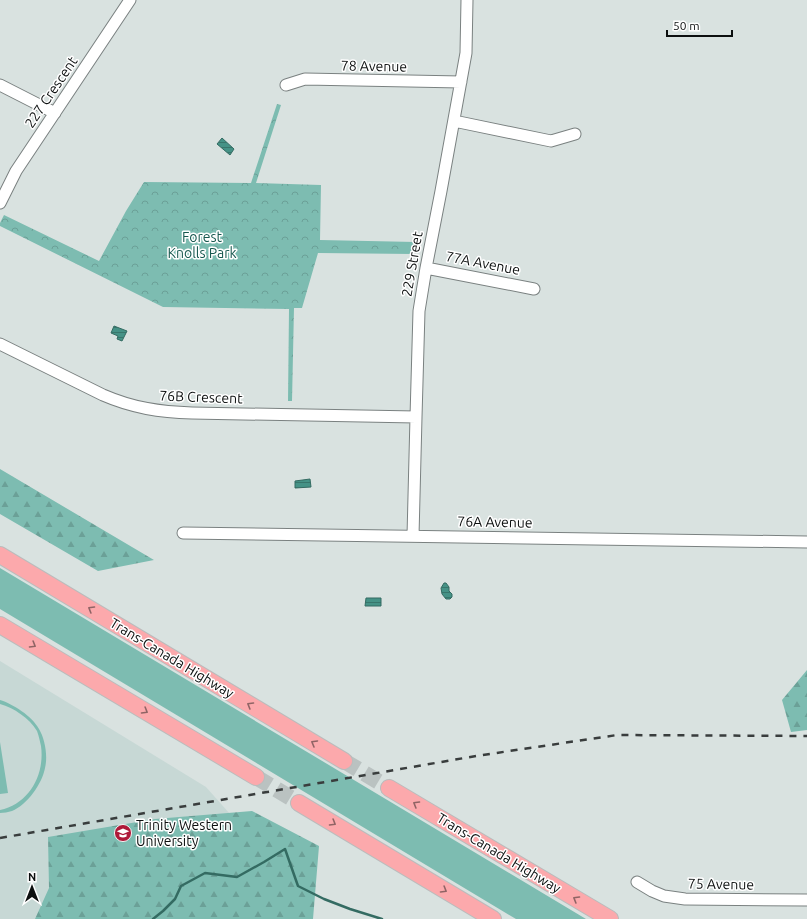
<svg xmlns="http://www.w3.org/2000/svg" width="807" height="919" font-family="Ubuntu,sans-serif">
  <defs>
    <pattern id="forest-firs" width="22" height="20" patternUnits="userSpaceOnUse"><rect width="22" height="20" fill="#7dbcb1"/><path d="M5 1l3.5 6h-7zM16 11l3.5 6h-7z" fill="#6ba097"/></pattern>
    <pattern id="park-crowns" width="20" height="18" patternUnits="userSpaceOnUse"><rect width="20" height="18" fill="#7dbcb1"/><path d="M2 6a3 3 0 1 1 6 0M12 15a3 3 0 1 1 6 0" fill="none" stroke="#6ba097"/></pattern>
    <pattern id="water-rules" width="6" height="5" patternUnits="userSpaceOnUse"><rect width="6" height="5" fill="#459286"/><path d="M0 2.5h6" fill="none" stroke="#38766c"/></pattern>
  </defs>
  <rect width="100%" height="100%" fill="#d9e2e0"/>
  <!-- built -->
  <path fill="#c7d8d5" d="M0,661l206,126 81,91 -26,41h-261z"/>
  <!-- grass -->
  <path fill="#7dbcb1" d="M0,568l586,351h-70l-516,-310z
    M0,700c13,4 32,16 39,29 6,10 9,27 6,39 -3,16 -18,37 -33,43 -4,1 -8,2 -12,2v-3c29,-6 45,-35 41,-64 -1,-4 -2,-10 -4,-15 -8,-13 -23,-23 -37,-27z
    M0,742l8,51 -8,1z"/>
  <!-- forest -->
  <path fill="url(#forest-firs)" d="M0,469l154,91 -56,11 -98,-57z
    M807,670v60l-16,2 -9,-32z
    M252,811l67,35 -6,73h-278l14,-31 -1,-51 107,-18z"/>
  <!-- park -->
  <path fill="url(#park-crowns)" d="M277,104l4,1 -25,78 65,2 -1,55 96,2 -3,12 -95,-1 -16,55h-8l-2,93h-4l1,-92 -126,-2 -163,-81v-3l4,-8 95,46 27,-50 18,-29 107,1z"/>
  <!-- water -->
  <path fill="url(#water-rules)" stroke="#346b62" d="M222,138l12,11 -4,6 -13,-11z
    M114,326l13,5 -5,10 -5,-2 1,-3 -7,-3z
    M310,479l1,8 -16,1v-7z
    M444,583h2l3,4v4l3,3v3l-2,2h-4l-4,-5 -1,-6z
    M366,598h15v8h-16z"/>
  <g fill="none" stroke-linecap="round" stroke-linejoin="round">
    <!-- stream -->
    <path stroke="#346b62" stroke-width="2.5" d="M153,919l10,-8 12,-12 6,-13 24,-13 32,4 27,-15 21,-13 13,37 26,13 26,10 32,10"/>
    <!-- highway-tunnel -->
    <path stroke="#bac2c1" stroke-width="16" stroke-dasharray="16 8" stroke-linecap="butt" d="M344,761l45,27
      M256,777l43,26"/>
    <!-- minor casing -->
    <g stroke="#7a8180" stroke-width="13">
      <path id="minor" d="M0,85l55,28
        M286,85l19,-6 156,3
        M454,121l97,20 24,-7
        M0,203l16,-32 114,-171
        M426,268l108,21
        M0,344l103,51c30,13 57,17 89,18l224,4
        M183,533l624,9
        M413,536l3,-119 3,-106 7,-43 15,-77 25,-138 1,-53
        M637,882l15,9 12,5 21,3 122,1"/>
    </g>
    <!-- highway casing -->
    <g stroke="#bbbcbc" stroke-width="18">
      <path id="highway" d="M0,555l344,206
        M0,625l256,152
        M389,788l221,131
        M299,803l194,116"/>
    </g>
    <!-- minor -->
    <use href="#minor" stroke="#fff" stroke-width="11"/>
    <!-- highway -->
    <use href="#highway" stroke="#fca9ac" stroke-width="16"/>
    <!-- rail -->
    <path stroke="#393d3d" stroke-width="2.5" stroke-dasharray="7 7" stroke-linecap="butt" d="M0,838l476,-82 141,-21 190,1"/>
  </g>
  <!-- one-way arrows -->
  <defs><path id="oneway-chevron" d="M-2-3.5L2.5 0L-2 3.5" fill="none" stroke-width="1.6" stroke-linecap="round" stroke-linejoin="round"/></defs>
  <g stroke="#906465">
    <use href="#oneway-chevron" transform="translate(91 609) rotate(-149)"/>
    <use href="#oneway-chevron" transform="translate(33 645) rotate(31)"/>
    <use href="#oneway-chevron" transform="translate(250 705) rotate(-149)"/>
    <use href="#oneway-chevron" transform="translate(145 711) rotate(31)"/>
    <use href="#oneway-chevron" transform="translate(314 743) rotate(-150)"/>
    <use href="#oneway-chevron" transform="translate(416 804) rotate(-149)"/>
    <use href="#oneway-chevron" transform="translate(333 823) rotate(31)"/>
    <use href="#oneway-chevron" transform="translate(444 890) rotate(31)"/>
    <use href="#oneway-chevron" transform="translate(576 899) rotate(-149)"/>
  </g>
  <!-- icons -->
  <defs>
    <g id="university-disc" transform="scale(0.9)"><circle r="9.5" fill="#ae1938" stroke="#fff"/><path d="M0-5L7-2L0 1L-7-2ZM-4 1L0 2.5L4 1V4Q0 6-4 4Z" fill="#fff"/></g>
  </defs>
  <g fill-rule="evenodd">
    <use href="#university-disc" x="123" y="833"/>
  </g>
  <g text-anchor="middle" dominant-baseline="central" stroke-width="3" stroke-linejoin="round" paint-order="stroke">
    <!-- street labels -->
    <g font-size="14" fill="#0c0f0f" stroke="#fff">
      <text transform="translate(374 66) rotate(1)">78 Avenue</text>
      <text transform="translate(51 92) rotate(-56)">227 Crescent</text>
      <text transform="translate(483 263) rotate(11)">77A Avenue</text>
      <text transform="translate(412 264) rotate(-80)">229 Street</text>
      <text transform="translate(201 397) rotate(2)">76B Crescent</text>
      <text transform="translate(495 522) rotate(1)">76A Avenue</text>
      <text transform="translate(172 658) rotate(31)">Trans-Canada Highway</text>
      <text transform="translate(499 853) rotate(31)">Trans-Canada Highway</text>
      <text transform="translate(721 884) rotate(1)">75 Avenue</text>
    </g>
    <!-- park labels -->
    <g font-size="14" fill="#185950" stroke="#fff">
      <text x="202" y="237">Forest<tspan x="202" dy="16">Knolls Park</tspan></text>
    </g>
    <!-- poi labels -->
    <g font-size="14" fill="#0c0f0f" stroke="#fff" text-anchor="start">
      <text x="136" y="825">Trinity Western<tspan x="136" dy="16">University</tspan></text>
    </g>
  </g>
  <!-- north arrow -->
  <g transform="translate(32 887)" stroke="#ffffff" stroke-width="3" paint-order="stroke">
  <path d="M0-3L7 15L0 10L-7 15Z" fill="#0c0f0f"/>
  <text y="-6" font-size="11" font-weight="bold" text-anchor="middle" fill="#0c0f0f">N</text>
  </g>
  <!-- scale -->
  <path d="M667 30v6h65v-6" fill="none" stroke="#0c0f0f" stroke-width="2"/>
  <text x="673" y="30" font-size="12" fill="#0c0f0f" stroke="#ffffff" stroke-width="3" paint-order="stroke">50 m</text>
</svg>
